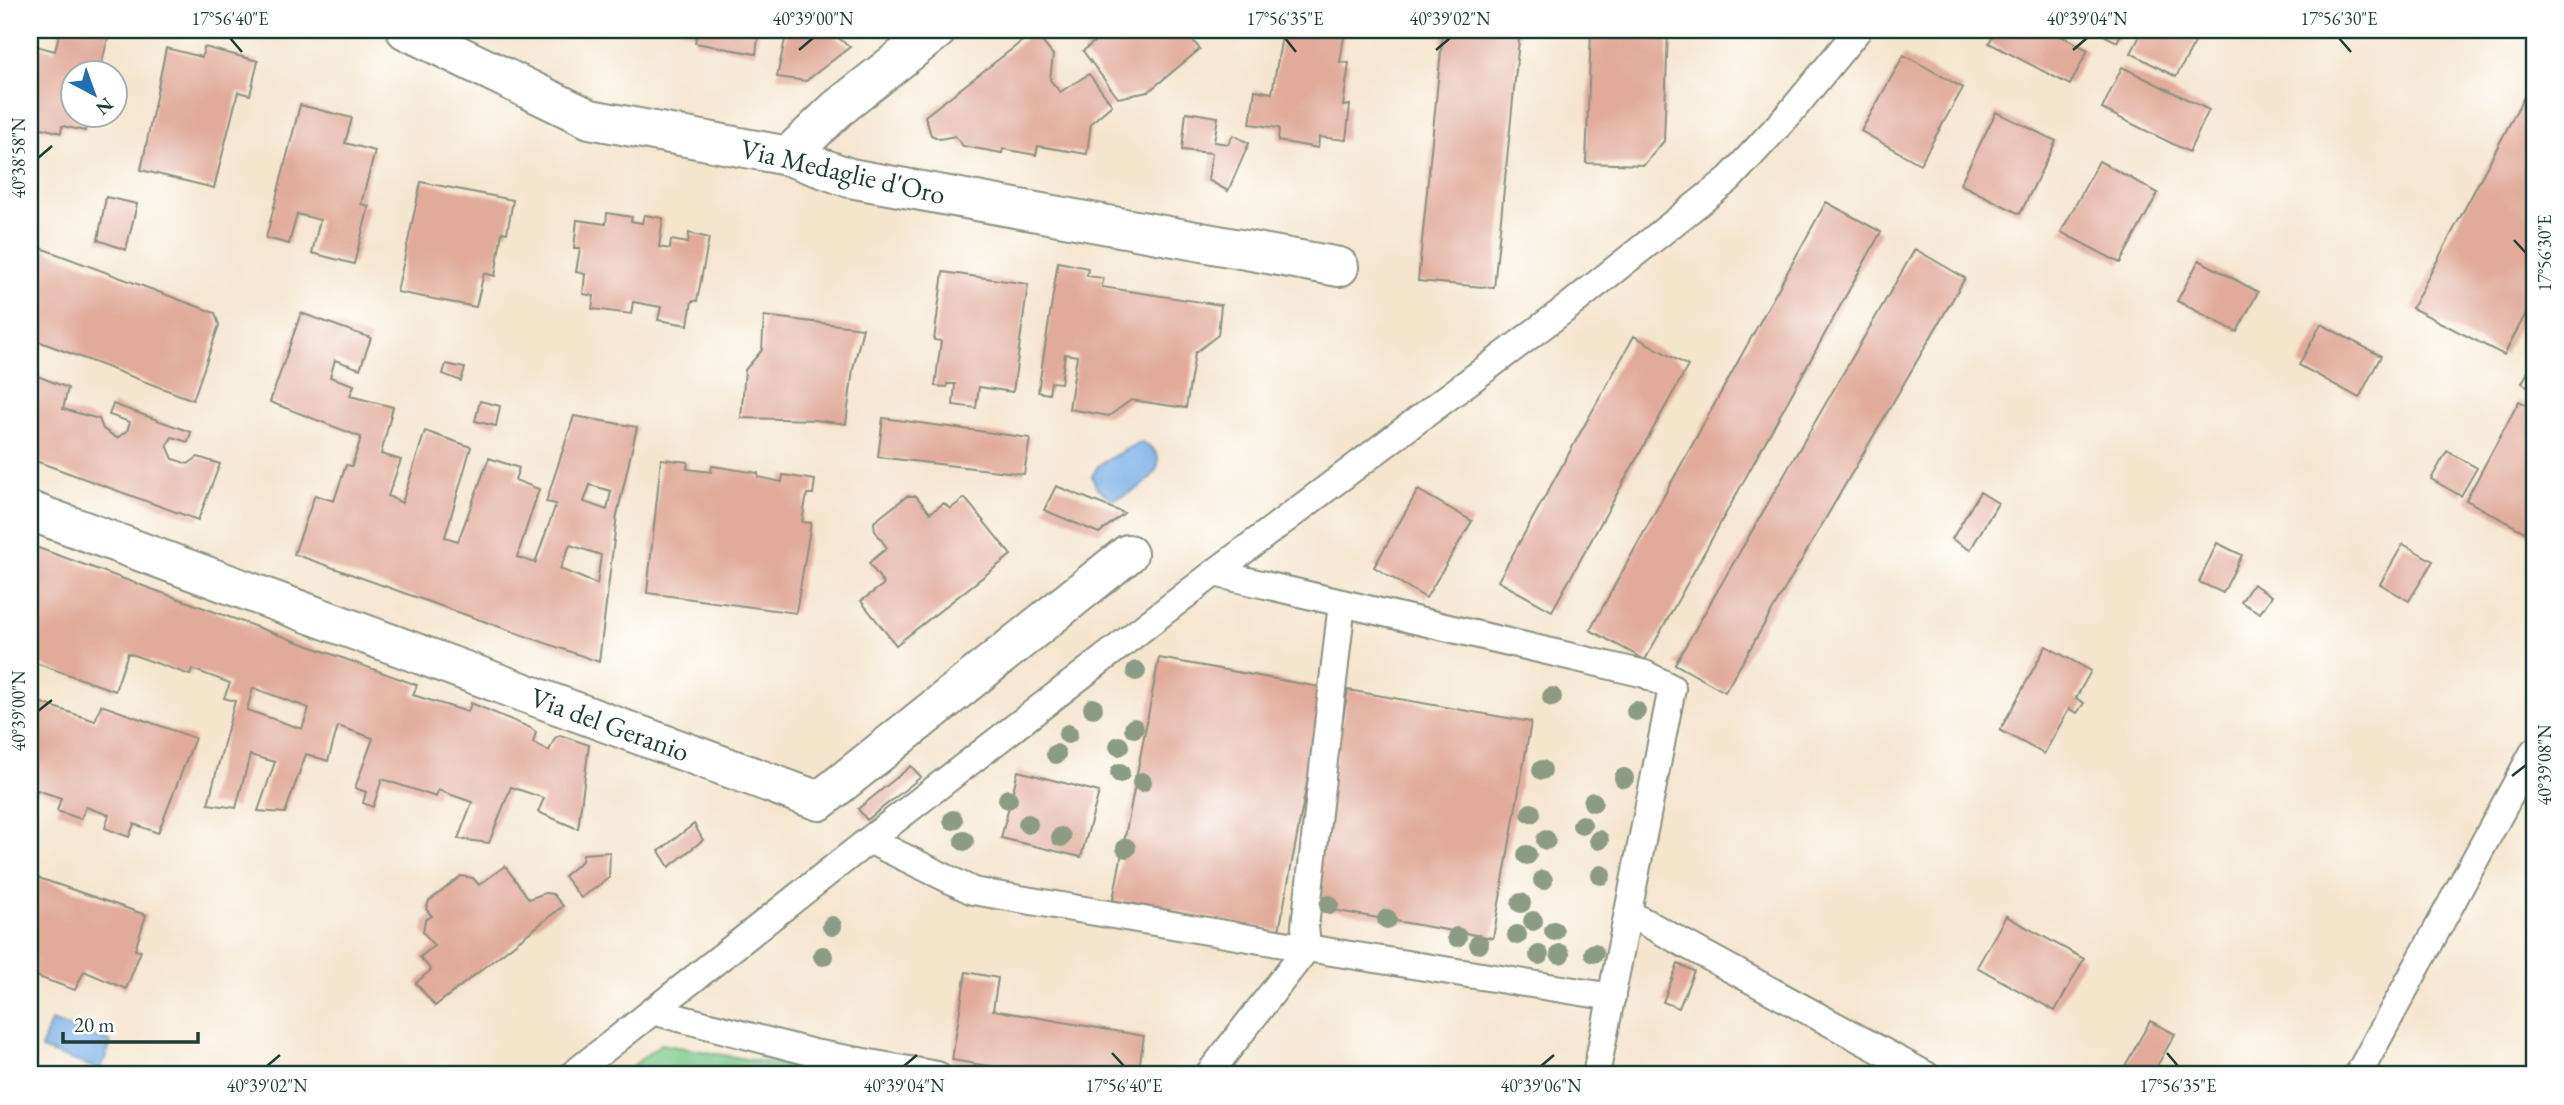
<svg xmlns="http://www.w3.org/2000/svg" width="2564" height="1105" font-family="'EB Garamond',serif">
  <rect width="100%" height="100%" fill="#fff"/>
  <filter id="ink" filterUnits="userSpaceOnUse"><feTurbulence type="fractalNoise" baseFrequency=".0143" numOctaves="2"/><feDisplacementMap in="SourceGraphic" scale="14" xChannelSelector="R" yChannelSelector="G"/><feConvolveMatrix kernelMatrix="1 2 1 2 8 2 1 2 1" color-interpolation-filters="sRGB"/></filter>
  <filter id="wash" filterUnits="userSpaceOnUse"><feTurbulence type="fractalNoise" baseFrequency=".00686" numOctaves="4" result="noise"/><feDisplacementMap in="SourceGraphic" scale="28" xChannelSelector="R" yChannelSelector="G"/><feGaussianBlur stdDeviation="1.57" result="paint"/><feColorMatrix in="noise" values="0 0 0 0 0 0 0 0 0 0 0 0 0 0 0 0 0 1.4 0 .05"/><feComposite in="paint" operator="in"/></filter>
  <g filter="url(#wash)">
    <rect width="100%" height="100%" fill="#f4e5cd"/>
    <!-- green -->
    <path fill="#7bc988" stroke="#4d835e" stroke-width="2" d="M661,1044l175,31h-215z"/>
    <!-- water -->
    <path fill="#77aee6" stroke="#4b768d" stroke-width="2" d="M1142,442c40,19 -3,52 -29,57l-16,-10 -5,-13c2,-3 4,-7 6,-10 3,-3 40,-24 44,-24z
      M51,1021l60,21 -10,28 -60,-21z"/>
    <g id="blocks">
      <!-- building -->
      <path fill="#e1aa99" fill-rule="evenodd" d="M60,30h50l-11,44h-25v42h14l-3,15 -23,-5 -1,7 -31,-8v-49l6,-30 19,5z
        M677,30h82l-3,24 -61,-11 2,-9z
        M787,30h41l22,17 -44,34 -29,-4z
        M1102,30h82l16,19 -52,43 -30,6 -35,-47 22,-18z
        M1283,30h62l-5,32 9,1 -6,43 7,-1 -4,35 -27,-3 -1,11 -40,-7 1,-13 -29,-4 5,-34 17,3z
        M1443,30h77l-26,258 -76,-7z
        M1591,30h77l-4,111 -20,24 -58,-2z
        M1996,30h54l38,20 -18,35 -81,-42z
        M2094,30h29l-6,12z
        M2143,30h59l-26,47 -45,-24z
        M1034,32l19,23 -3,25 10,12 29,-18 23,31 -21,18 -4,31 -49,-8 -2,9 -33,-6 -1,4 -39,-7 -8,-10 -15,3 -9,-4 -6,-19z
        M204,47l54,14 -8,34 -12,-3 -24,96 -73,-18 25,-122 36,9z
        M1904,55l59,33 -43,76 -59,-33z
        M2122,67l87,43 -20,42 -87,-43z
        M2534,78v220l-30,57 -92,-47z
        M300,105l52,13 -7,25 30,8 -14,53 8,2 -15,58 -42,-11 8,-33 -23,-6 -8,30 -23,-6z
        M1186,112l32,5 -4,25 14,2 5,-9 16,8 -21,48 -20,-11 4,-27 -30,-3z
        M1996,112l60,29 -36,73 -60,-30z
        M2099,161l59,32 -38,70 -59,-31z
        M421,182l92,18 -6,33 -5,-1 -7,44 -11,-3 -8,34 -79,-15z
        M106,197l31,7 -11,46 -28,-10z
        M1826,202l55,30 -236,428 -55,-30z
        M607,213l25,4 -1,4 11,2 2,-8 19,3 -4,29 11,2 1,-9 17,3 1,-10 20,5 -12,63h-5l-4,24 -30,-5 3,-13 -28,-5 -2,12 -39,-5 2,-13 -11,-2 2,-20 -9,-2 4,-24h-6l3,-28 29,4z
        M30,244l185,69 4,12 -26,75 -163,-62z
        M1915,249l50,29 -240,414 -50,-28z
        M2199,260l59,32 -21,40 -60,-31z
        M1058,262l30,6 -1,8 16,2 -1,9 119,18 -3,30 -23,18 -9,55 -55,-8 -22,16 -40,-7 8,-53 -12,-2 -4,29 -10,-1 -2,12 -11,-2z
        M943,272l85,12 -15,108 -34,-5 -3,21 -23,-3 2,-21h-8v3l-12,-1 6,-45 -7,-1z
        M301,313l70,25 -11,31 -25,-9 -5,17 24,8 -4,11 43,11 -12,47 20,6 -13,36 14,7 23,-72 46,16 -26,90 13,4 31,-83 30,10 -4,12 24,9 -22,68 18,6 21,-59 -10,-2 28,-86 63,11 -20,88 -18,147 -305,-108 21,-59 19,6 12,-36 6,1 9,-29 -91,-35zM590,485l21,6 -4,19 -23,-8zM570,545l31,10 -4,29 -37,-15z
        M764,316l99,12 -10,41 -7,55 -31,-4 -74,-2 4,-48 17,-20z
        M2321,324l60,32 -22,42 -60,-33z
        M1634,336l54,30 -136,245 -54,-30z
        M2534,360v30l-12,-7z
        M446,364l19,4 -4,13 -18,-7z
        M30,373l38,15 -5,21 36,10 4,10 14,9 10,-7 3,-9 -21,-7 4,-11 78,28 -3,10 -16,-5 -5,8 6,14 15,5 10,-7 22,7 -22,56 -168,-61z
        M480,401l20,5 -4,20 -21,-5z
        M2519,401l15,8v128l-68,-37z
        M883,418l147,20 -6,36 -146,-17z
        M2447,451l30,17 -16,28 -30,-17z
        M661,459l27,3 -1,7 24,3 1,-6 46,7v4l24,5 1,-7 32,5 -2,14h-6l-5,28 9,1 -15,90 -149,-20z
        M1056,486l68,27 -25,20 -55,-23z
        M1418,490l54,31 -46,77 -52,-31z
        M1980,492l18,11 -28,47 -18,-11z
        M907,496h9l14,17 14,-10 6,6 15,-11 46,57 -115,90 -35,-44 23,-17 -15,-21 18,-15 -12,-17 -1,-9z
        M2217,543l25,12 -19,38 -24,-11z
        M2403,544l30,17 -24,40 -29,-17z
        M30,545l387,140 -4,10 55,17 3,-9 60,25 5,4 -3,11 16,8 6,-13 5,-3 29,10 -11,84 -40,-17 6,-14 -33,-11 -22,56 -31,-4 14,-37 -34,-12 -2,7 -54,-18 -9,28 -10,-4 3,-11 -11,-4 18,-50 -35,-12 -10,35 -22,-7 -21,59 -27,-2 17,-49 -25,-7 -14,53 -28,-4 27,-103 -11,-3 6,-15 -38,-14 -2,6 -62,-22 -13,38 -85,-30zM253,688l56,20 -7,21 -55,-19z
        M2253,584l19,12 -12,17 -19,-11z
        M2046,646l45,25 -15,27 8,5 -7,10 -8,-4 -25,45 -44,-24z
        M1159,658l166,30 -46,243 -166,-31z
        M1348,690l183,32 -38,216 -184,-32z
        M30,699l65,22 6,-16 94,33 -37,95 -24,-9 -5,13 -24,-9 4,-13 -23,-8 -5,12 -24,-8 4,-13 -24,-8 -4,12 -3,-1z
        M911,766l10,11 -54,43 -9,-11z
        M1018,771l81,21 -18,65 -80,-19z
        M694,824l9,16 -34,27 -10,-16z
        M610,852l-1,26 -28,20 -17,-22 18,-15 1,-7z
        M505,866l24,33 16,-6 8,1 10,12 -128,100 -19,-23 15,-13 -11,-13 14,-11 -11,-14 2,-12 7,-4 -6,-7 3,-8 32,-25 12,2 6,7z
        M30,875l116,40 -11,35 6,1 -15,38 -42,-18 -9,19 -45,-16z
        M2006,916l78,43 -29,52 -78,-44z
        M1678,964l16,7 -15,37 -16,-6z
        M966,972l32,6 -5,32 151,26 -6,39h-98l-88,-15z
        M2150,1021l25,13 -23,41h-27l-4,-2z"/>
    </g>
  </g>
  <g filter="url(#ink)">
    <use href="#blocks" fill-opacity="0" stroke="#8a9180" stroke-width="2"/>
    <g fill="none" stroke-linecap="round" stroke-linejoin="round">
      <!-- service casing -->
      <g stroke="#8a9180" stroke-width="30">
        <path id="service" d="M1214,573l431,101 27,14 -76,387
          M869,840l104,51 334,57 305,49
          M1628,913l298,162
          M652,1011l162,42 123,22
          M572,1075l297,-235 345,-267 350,-263 165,-131 61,-66 68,-83
          M1208,1075l99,-127 -2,-22 37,-323
          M2358,1075l176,-324"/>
      </g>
      <!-- minor casing -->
      <g stroke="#8a9180" stroke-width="42">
        <path id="minor" d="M406,30l184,89 198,37 62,22 489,89
          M788,156l49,-47 100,-79
          M30,511l789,290 309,-247"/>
      </g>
      <!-- service -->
      <use href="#service" stroke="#fff" stroke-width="26"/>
      <!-- minor -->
      <use href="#minor" stroke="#fff" stroke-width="38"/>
    </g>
    <!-- trees -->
    <g fill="#8c9c84">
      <circle cx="1136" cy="671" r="10"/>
      <circle cx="1552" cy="697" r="10"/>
      <circle cx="1093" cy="708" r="10"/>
      <circle cx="1636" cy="711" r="10"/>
      <circle cx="1134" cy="728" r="10"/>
      <circle cx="1068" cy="734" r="10"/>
      <circle cx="1119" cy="746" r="10"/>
      <circle cx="1056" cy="754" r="10"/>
      <circle cx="1542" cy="770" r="10"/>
      <circle cx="1120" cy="773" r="10"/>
      <circle cx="1624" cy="778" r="10"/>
      <circle cx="1142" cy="782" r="10"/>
      <circle cx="1008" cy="799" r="10"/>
      <circle cx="1593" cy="802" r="10"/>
      <circle cx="1531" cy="813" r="10"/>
      <circle cx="953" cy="820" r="10"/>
      <circle cx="1028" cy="824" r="10"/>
      <circle cx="1582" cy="825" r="10"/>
      <circle cx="1061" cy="837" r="10"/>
      <circle cx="1546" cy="840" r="10"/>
      <circle cx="1599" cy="840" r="10"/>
      <circle cx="964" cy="841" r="10"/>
      <circle cx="1126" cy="848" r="10"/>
      <circle cx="1527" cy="855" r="10"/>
      <circle cx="1601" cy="875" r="10"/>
      <circle cx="1543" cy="880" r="10"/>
      <circle cx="1521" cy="903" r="10"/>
      <circle cx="1329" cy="905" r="10"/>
      <circle cx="1387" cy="919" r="10"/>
      <circle cx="1533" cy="921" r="10"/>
      <circle cx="832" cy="926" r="10"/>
      <circle cx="1554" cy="931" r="10"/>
      <circle cx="1517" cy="935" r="10"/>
      <circle cx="1457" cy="937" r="10"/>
      <circle cx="1479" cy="944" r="10"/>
      <circle cx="1594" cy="953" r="10"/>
      <circle cx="1560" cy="954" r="10"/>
      <circle cx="1539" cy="955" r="10"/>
      <circle cx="823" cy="956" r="10"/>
    </g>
  </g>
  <!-- ticks -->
  <path fill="none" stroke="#1f3d34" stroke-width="2.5" d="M230,38l12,14M1285,38l11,14M2339,38l12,14M799,50l14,-12M1436,50l14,-12M2073,50l14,-12M38,158l14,-12M2514,240l12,13M38,711l14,-11M2512,776l14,-11M1112,1053l12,13M2167,1053l11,13M267,1066l13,-11M904,1066l13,-11M1541,1066l13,-11"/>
  <g text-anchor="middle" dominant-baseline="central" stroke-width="5" stroke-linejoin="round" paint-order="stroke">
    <!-- street labels -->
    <g font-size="28" fill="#1f3d34" stroke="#fff">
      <text transform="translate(843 171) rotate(13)">Via Medaglie d'Oro</text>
      <text transform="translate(610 724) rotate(20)">Via del Geranio</text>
    </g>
  </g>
  <!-- margin -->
  <rect width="2564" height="1105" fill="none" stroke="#fff" stroke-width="77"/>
  <!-- north arrow -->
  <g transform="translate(94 94) rotate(139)"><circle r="33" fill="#ffffff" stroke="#a5b1ae" stroke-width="2"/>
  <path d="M0-5L12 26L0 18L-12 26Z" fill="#1f6fb2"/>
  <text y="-10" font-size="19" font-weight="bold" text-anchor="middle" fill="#1f3d34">N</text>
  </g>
  <!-- scale -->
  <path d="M63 1032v10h135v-10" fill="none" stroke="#1f3d34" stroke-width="3.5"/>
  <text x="74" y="1032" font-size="21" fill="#1f3d34" stroke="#ffffff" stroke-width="5" paint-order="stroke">20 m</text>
  <rect x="38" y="38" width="2488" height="1028" fill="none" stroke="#1f3d34" stroke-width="2.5"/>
  <g font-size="18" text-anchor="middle" fill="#1f3d34">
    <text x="230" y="25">17°56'40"E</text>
    <text x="813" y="25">40°39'00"N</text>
    <text x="1285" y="25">17°56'35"E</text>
    <text x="1450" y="25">40°39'02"N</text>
    <text x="2087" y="25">40°39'04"N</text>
    <text x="2339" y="25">17°56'30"E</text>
    <text transform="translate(19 158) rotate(-90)" y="6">40°38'58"N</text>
    <text transform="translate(2545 253) rotate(-90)" y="6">17°56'30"E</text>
    <text transform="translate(19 711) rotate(-90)" y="6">40°39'00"N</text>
    <text transform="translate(2545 765) rotate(-90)" y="6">40°39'08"N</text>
    <text x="267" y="1092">40°39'02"N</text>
    <text x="904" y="1092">40°39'04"N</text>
    <text x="1124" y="1092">17°56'40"E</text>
    <text x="1541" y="1092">40°39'06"N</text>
    <text x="2178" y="1092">17°56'35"E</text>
  </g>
</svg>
